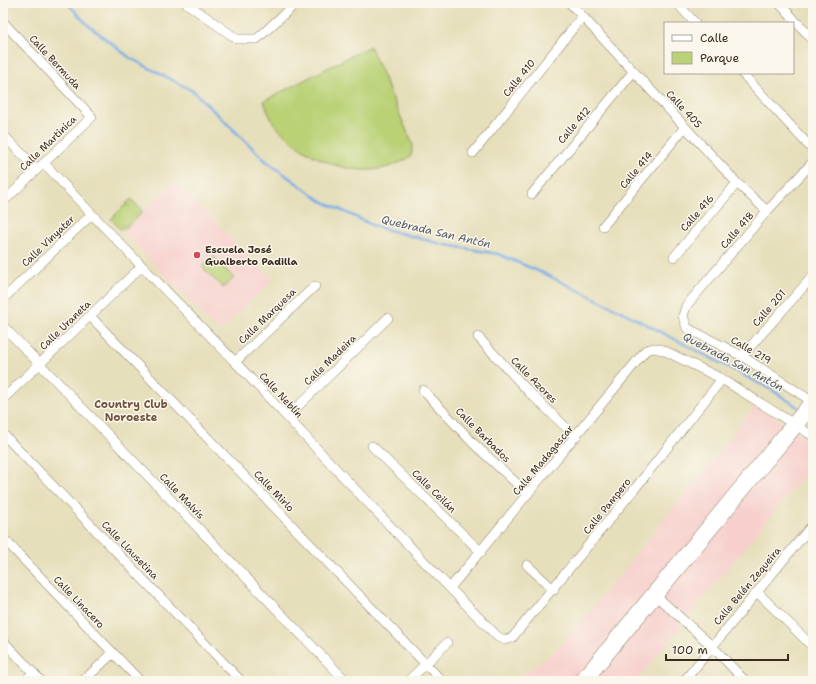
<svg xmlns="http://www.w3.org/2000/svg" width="816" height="684" font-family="'Shantell Sans',sans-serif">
  <defs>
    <pattern id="park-tufts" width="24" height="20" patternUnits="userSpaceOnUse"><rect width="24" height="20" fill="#bad176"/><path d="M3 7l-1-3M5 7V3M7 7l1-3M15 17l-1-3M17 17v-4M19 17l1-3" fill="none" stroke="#a1b466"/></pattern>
  </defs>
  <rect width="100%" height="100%" fill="#fbf7ec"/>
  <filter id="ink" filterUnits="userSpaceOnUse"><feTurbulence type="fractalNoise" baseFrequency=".025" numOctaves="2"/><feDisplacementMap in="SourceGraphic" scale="8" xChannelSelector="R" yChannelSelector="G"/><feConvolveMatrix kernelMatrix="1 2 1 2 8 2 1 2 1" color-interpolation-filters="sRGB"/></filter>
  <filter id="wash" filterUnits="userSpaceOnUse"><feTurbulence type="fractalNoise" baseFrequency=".012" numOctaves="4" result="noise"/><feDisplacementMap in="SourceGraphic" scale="16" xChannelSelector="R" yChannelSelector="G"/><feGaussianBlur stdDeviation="0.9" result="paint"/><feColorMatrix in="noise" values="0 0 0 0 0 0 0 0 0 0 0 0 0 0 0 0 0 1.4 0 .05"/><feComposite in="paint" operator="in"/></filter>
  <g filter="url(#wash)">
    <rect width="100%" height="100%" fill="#e6dfbb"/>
    <!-- built -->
    <path fill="#f7d0cd" d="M175,181l97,99 -53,52 -97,-101z
      M757,404l56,39v21l-177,217h-122l42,-30 50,-59z"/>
    <!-- green -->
    <path fill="#bad176" stroke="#7a7e4a" d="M370,46l43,99 -2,11c-43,31 -103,6 -135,-30 -6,-7 -9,-17 -12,-25z
      M213,256l21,22 -11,10 -21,-21z"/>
    <!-- park -->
    <path fill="url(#park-tufts)" stroke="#7a7e4a" d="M131,199l12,13 -21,19 -11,-12z"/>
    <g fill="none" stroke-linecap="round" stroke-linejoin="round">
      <!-- stream -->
      <path stroke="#79ace6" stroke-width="2.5" d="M67,3l21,22 42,33 63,33 73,70 54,39 54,26 67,18 57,10 47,20 72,35 155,81 27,18"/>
    </g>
  </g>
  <g filter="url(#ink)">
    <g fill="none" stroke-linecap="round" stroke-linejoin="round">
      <!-- minor casing -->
      <g stroke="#90846c" stroke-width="10">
        <path id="minor" d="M186,3l51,36h20l39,-36
          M570,3l167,180 30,28
          M677,3l18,20
          M779,3l34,37
          M3,22l89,95 -89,85
          M742,73l71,77
          M3,135l34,34
          M473,153l109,-136
          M813,162l-46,49 -81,95 -3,10 4,12 55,28 71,46
          M44,163c62,68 128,133 192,200 87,92 173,185 262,274l7,3 7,-2 129,-157 81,-102
          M532,194l102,-123
          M603,226l82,-99
          M674,257l63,-74
          M3,299l88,-84
          M90,316l352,365
          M3,326l343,355
          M478,337l51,55 47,45
          M742,356l71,-80
          M235,362l80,-76
          M423,390l51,54 54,50
          M3,399l139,-133
          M287,417l101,-99
          M3,434l238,247
          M372,446l109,106
          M3,538l137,143
          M527,565l27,25
          M450,588l196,-238 8,-2 9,2 59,29 91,57
          M757,592l56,55
          M654,594l58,52 33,35
          M3,641l38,40
          M25,681l8,-8
          M83,681l30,-28
          M408,681l39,-38
          M578,681l235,-285
          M588,681l225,-272
          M684,681l129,-157"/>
      </g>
      <!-- minor -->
      <use href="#minor" stroke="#fff" stroke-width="9"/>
    </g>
  </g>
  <!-- markers -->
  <circle fill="#d1495b" stroke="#fbf7ec" stroke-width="1.5" cx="197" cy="255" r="4"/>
  <g text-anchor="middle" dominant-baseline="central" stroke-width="3" stroke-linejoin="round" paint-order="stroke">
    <!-- street labels -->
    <g font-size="10" fill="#3b2a1e" stroke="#fbf7ec">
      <text transform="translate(55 62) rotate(47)">Calle Bermuda</text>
      <text transform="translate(519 78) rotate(-51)">Calle 410</text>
      <text transform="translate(684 109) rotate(47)">Calle 405</text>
      <text transform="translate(574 125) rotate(-50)">Calle 412</text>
      <text transform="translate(48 143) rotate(-44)">Calle Martinica</text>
      <text transform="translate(636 170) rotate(-50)">Calle 414</text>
      <text transform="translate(697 213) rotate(-49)">Calle 416</text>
      <text transform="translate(737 230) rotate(-49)">Calle 418</text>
      <text transform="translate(48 241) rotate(-44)">Calle Vinyater</text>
      <text transform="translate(769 308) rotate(-49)">Calle 201</text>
      <text transform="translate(267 316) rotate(-44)">Calle Marquesa</text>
      <text transform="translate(65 325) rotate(-44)">Calle Uraneta</text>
      <text transform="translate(751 350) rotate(30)">Calle 219</text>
      <text transform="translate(330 360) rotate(-44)">Calle Madeira</text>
      <text transform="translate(534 380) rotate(45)">Calle Azores</text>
      <text transform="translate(281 395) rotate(47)">Calle Neblín</text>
      <text transform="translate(483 435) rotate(45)">Calle Barbados</text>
      <text transform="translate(543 460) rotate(-50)">Calle Madagascar</text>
      <text transform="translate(274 491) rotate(46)">Calle Mirlo</text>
      <text transform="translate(434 491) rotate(44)">Calle Ceilán</text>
      <text transform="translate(182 496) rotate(46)">Calle Malvis</text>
      <text transform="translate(607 506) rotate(-51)">Calle Pampero</text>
      <text transform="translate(130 550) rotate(46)">Calle Llausetina</text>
      <text transform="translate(747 586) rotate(-50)">Calle Belén Zequeira</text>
      <text transform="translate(79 602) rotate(46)">Calle Linacero</text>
    </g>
    <!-- poi labels -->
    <g font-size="10" font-weight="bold" fill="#3b2a1e" stroke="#fbf7ec" text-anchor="start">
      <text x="205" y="249">Escuela José<tspan x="205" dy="12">Gualberto Padilla</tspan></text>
    </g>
    <!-- water labels -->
    <g font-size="11" font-style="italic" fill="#515864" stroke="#fbf7ec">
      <text transform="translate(436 232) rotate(13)">Quebrada San Antón</text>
      <text transform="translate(733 362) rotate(28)">Quebrada San Antón</text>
    </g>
    <!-- neighbourhood labels -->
    <g font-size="11" font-weight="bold" fill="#70533c" stroke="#fbf7ec">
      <text x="131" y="404">Country Club<tspan x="131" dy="13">Noroeste</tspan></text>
    </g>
  </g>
  <!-- margin -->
  <rect width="816" height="684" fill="none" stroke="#fbf7ec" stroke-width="16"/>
  <!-- legend -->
  <rect x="664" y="22" width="130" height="52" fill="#fbf7ec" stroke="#aea59a"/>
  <rect x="672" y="35" width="20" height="6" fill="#ffffff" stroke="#aea59a"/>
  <text x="700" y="42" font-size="12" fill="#3b2a1e">Calle</text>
  <rect x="672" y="52" width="20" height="12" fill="#bad176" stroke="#aea59a"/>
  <text x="700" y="62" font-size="12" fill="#3b2a1e">Parque</text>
  <!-- scale -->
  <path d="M666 654v6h122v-6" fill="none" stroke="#3b2a1e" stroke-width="2"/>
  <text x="672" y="654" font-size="12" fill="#3b2a1e" stroke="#fbf7ec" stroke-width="3" paint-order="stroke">100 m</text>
</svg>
